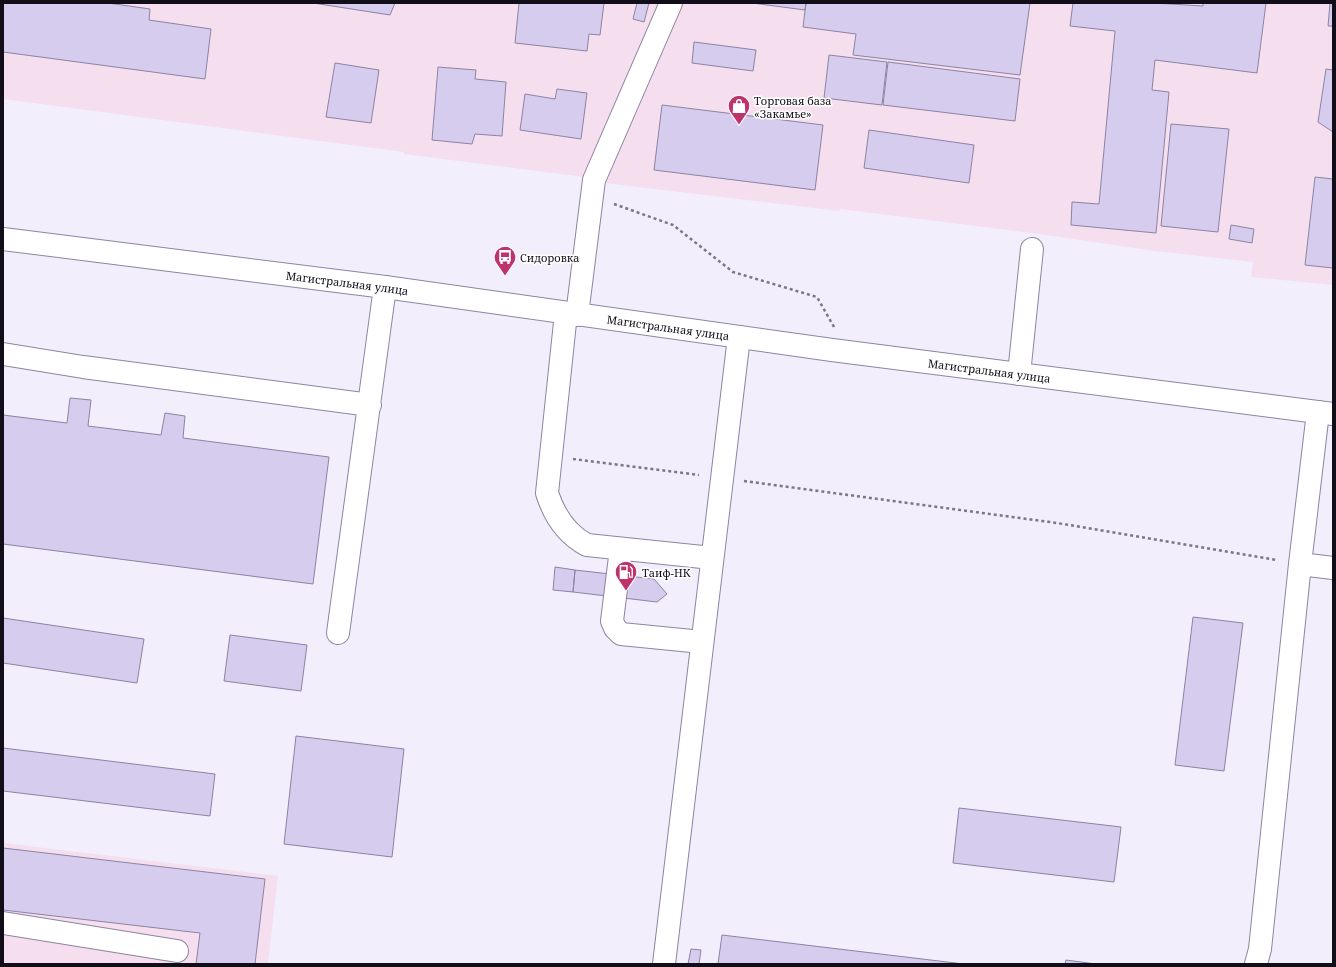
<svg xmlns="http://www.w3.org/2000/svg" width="1336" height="967" font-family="'Noto Serif',serif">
  <rect width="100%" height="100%" fill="#f2eefc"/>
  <!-- commercial -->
  <path fill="#f5dfee" d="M3,3h1330v282l-82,-8 2,-15 -98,-11 -116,-17 -199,-25 -1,2 -227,-27 -35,-8 -173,-22v-2l-401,-53z
    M3,843l275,33 -10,88h-265z"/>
  <!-- building -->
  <path fill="#d6ccee" stroke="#8c83a3" d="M3,3h105l42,6 -1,11 62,9 -6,50 -202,-27z
    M313,3h82l-5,12z
    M519,3h85l-4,32 -11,-1 -2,17 -72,-8z
    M637,3h12l-5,19 -11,-3z
    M752,3h54l-1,7z
    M806,3h224l-10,72 -167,-20 3,-21 -53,-7z
    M1073,3h81l49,3v-3h63l-9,70 -102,-13 -3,30 17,2 -13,141 -85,-8 1,-23 27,2 16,-173 -45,-5z
    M1330,3h3v23h-5z
    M694,42l62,8 -3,21 -61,-8z
    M829,55l58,7 -5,43 -58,-7z
    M888,62l132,17 -5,42 -132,-16z
    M335,63l44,7 -8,53 -45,-6z
    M438,67l38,3 -1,9 31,3 -4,54 -27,-2 -3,10 -40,-4z
    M1326,69l7,1v62l-15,-10z
    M557,89l30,4 -6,46 -61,-9 5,-36 30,5z
    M662,105l161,20 -8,65 -161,-20z
    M1171,124l58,5 -11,103 -57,-6z
    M869,130l105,15 -5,38 -105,-15z
    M1315,177l18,2v89l-28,-3z
    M1231,225l23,4 -2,14 -23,-4z
    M70,398l21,2 -3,26 73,9 4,-22 20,3 -2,22 146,19 -16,127 -310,-40v-129l64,8z
    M555,567l20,3 -2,22 -20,-2z
    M575,570l79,9 13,15 -10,8 -84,-10z
    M1193,617l50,6 -19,148 -49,-6z
    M3,618l141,21 -7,44 -134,-20z
    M230,635l77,10 -6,46 -77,-10z
    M296,736l108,13 -12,108 -108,-13z
    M3,748l212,26 -5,42 -207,-25z
    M959,808l162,19 -7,55 -161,-19z
    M3,848l262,31 -10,85h-59l4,-31 -197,-23z
    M722,935l242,29h-246z
    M691,949l10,1 -2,14h-11z
    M1066,960l30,4h-31z"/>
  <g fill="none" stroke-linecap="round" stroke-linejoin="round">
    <!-- minor casing -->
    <g stroke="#8d84a3" stroke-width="24">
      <path id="minor" d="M566,313l-19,180c7,22 19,41 40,52l125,13
        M577,315l17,-135 77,-177
        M3,354l80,13 287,38
        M1019,374l13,-125
        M621,549l-9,72 3,7 6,6 81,8
        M1300,564l33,4
        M338,633l47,-346
        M3,923l174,28
        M664,964l75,-627
        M1256,964l4,-15 40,-385 18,-152"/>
    </g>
    <!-- major casing -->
    <g stroke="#8d84a3" stroke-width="24">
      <g id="major">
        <path id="s1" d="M3,239l382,48 447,63 501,64"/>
      </g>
    </g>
    <!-- path -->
    <path stroke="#7a7783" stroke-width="2.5" stroke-dasharray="3 3" stroke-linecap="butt" d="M614,204l59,21 60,47 84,25 17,30
      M573,459l126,16
      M744,481l313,42 220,37"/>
    <!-- minor -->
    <use href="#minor" stroke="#fff" stroke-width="22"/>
    <!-- major -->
    <use href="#major" stroke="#fff" stroke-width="22"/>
  </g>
  <!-- icons -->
  <defs>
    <g id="shop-pin" transform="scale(1.15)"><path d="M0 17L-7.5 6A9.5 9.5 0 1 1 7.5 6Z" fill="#bd336c" stroke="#fff"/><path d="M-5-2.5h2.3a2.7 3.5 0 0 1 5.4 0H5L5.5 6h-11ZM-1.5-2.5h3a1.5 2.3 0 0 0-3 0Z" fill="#fff"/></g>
    <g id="bus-pin" transform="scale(1.15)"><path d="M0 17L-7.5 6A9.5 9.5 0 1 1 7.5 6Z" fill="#bd336c" stroke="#fff"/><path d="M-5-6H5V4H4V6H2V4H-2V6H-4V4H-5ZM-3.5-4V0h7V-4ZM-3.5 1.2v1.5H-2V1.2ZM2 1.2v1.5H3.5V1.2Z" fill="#fff"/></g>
    <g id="fuel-pin" transform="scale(1.15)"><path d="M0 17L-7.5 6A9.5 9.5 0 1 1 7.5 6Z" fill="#bd336c" stroke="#fff"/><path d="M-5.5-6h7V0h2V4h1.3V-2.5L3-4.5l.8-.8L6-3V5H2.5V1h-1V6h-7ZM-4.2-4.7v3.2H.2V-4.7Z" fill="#fff"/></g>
  </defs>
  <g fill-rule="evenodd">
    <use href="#shop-pin" x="739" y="106"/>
    <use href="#bus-pin" x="505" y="257"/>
    <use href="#fuel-pin" x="626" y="572"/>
  </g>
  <g text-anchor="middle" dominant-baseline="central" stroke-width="3" stroke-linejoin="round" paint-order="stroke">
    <!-- poi labels -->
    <g font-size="11" fill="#110e19" stroke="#fff" text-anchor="start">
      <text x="754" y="100">Торговая база<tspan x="754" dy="13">«Закамье»</tspan></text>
      <text x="520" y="257">Сидоровка</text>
      <text x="642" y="572">Таиф-НК</text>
    </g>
    <!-- street labels -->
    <g font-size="11" fill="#110e19" stroke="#fff">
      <text stroke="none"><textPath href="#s1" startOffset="347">Магистральная улица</textPath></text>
      <text stroke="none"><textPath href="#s1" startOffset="671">Магистральная улица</textPath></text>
      <text stroke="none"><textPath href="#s1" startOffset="995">Магистральная улица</textPath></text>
    </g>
  </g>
  <!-- border -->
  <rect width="1336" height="967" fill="none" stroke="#110e19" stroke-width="8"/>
</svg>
